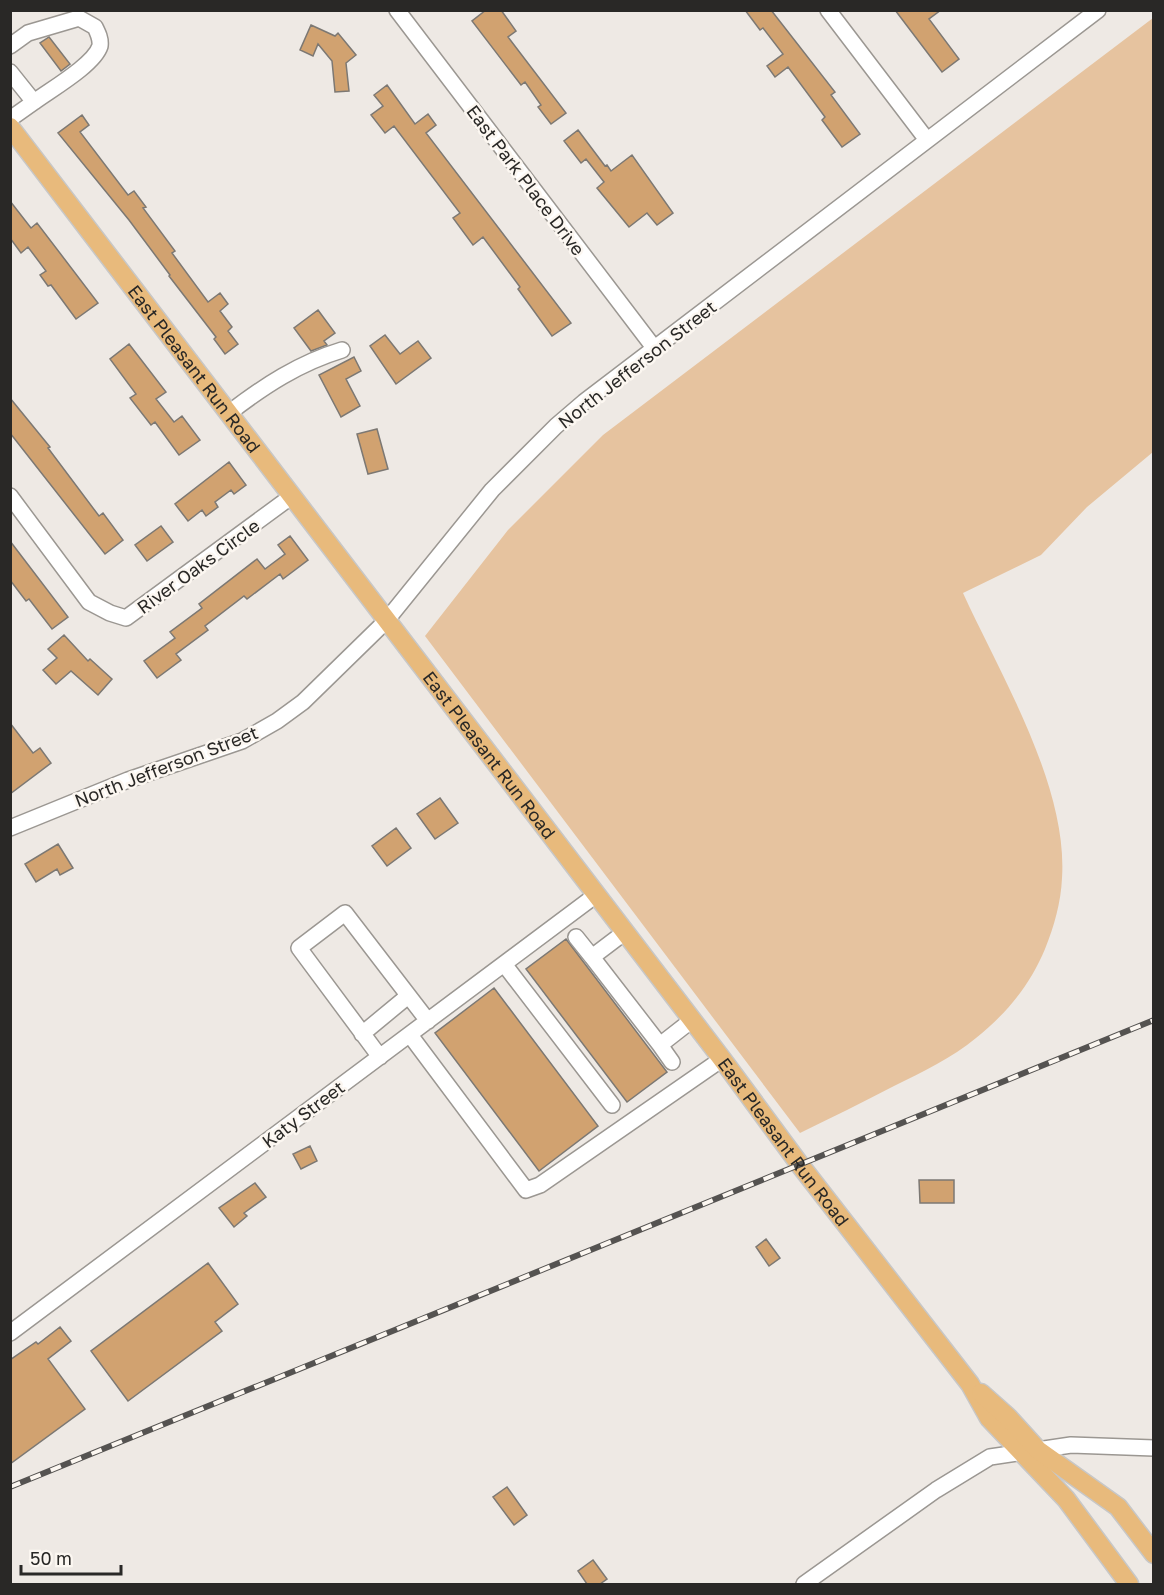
<svg xmlns="http://www.w3.org/2000/svg" width="1164" height="1595" font-family="'Golos Text',sans-serif">
  <rect width="100%" height="100%" fill="#eee9e4"/>
  <!-- green -->
  <path fill="#e6c39f" d="M1153,18v434l-66,55 -46,48 -78,38c38,83 105,193 99,285 -1,24 -8,49 -17,71 -15,36 -38,64 -69,89 -24,20 -54,34 -82,48 -31,16 -63,32 -94,47l-375,-497 83,-106 95,-95z"/>
  <!-- building -->
  <path fill="#d1a270" stroke="#7c7873" stroke-width="1.5" d="M486,10h15l15,21 -8,6 58,76 -15,11 -13,-17 3,-2 -16,-23 -4,3 -49,-64z
    M745,10h26l64,82 -4,3 29,39 -18,13 -20,-27 3,-3 -37,-50 -13,10 -8,-11 16,-12 -20,-26 -3,2z
    M895,10h46l-12,9 30,40 -17,13z
    M311,25l24,11 3,-3 18,22 -10,8 3,28 -14,1 -3,-31 -14,-17 -5,12 -13,-6z
    M49,37l21,27 -9,7 -21,-28z
    M387,85l28,39 13,-10 8,11 -10,8 145,190 -19,13 -34,-47 2,-2 -37,-50 -10,8 -20,-27 7,-5 -66,-87 -9,7 -14,-18 12,-9 -9,-11z
    M82,115l7,10 -9,7 48,63 6,-4 12,16 -3,1 32,43 -3,2 36,49 12,-9 8,11 -8,7 12,16 -4,4 10,13 -13,10 -11,-15 2,-2 -47,-61 1,-1 -41,-55 -71,-87z
    M578,130l27,36 2,-1 4,6 21,-16 41,58 -16,12 -10,-12 -18,14 -32,-39 7,-6 -18,-23 -5,4 -17,-22z
    M10,201l21,27 6,-5 61,80 -22,16 -25,-34 -3,1 -8,-11 6,-4 -18,-24 -7,6 -11,-15z
    M318,310l17,23 -11,8 3,4 -16,6 -17,-23z
    M385,335l15,19 18,-13 13,17 -35,26 -26,-38z
    M129,344l37,48 -10,7 18,23 8,-6 18,24 -21,15 -24,-33 -4,3 -21,-27 6,-4 -26,-35z
    M354,357l7,14 -15,8 14,27 -19,11 -22,-42z
    M10,398l40,49 -2,1 51,68 4,-3 20,27 -18,14 -95,-121z
    M377,429l11,40 -20,5 -11,-40z
    M229,462l17,23 -12,9 -3,-4 -16,12 3,5 -12,9 -4,-6 -14,11 -13,-17z
    M161,526l12,16 -26,19 -12,-16z
    M290,536l18,24 -25,19 -3,-5 -33,25 -3,-3 -39,30 3,4 -32,24 5,6 -24,18 -13,-17 31,-23 -5,-6 32,-24 -3,-4 58,-45 8,10 20,-15 -7,-9z
    M10,541l58,76 -16,12 -23,-30 -3,2 -16,-21z
    M64,635l24,26 2,-2 22,20 -14,16 -27,-24 -15,13 -13,-14 14,-12 -9,-9z
    M10,723l23,30 7,-5 11,15 -41,31z
    M440,798l18,25 -23,16 -18,-25z
    M396,828l15,20 -24,18 -15,-20z
    M58,844l15,24 -13,7 -3,-6 -21,13 -11,-18z
    M566,939l101,133 -40,30 -101,-133z
    M494,988l104,138 -59,45 -104,-138z
    M310,1146l7,15 -16,8 -8,-15z
    M919,1180h35v23h-34z
    M255,1183l11,14 -22,16 3,3 -13,11 -15,-19z
    M766,1239l14,19 -11,8 -13,-19z
    M208,1263l30,41 -23,18 7,9 -94,70 -37,-50z
    M60,1327l11,14 -23,18 37,50 -75,55v-104l26,-18 2,2z
    M507,1487l20,28 -13,10 -21,-28z
    M593,1560l14,19 -7,5h-13l-9,-13z"/>
  <g fill="none" stroke-linecap="round" stroke-linejoin="round">
    <!-- minor casing -->
    <g stroke="#9b9792" stroke-width="18">
      <path id="minor" d="M397,10l258,339
        M828,10l99,130
        M10,46l18,-13 51,-15 16,9c3,6 6,12 5,19 -6,19 -50,44 -66,56
        M10,72l24,30 -24,17
        M229,413c35,-27 70,-50 113,-63
        M10,496l79,106 21,11 16,5 166,-122
        M10,828l118,-48 114,-39 35,-20 26,-19 83,-81 106,-131 64,-64 28,-24 514,-392
        M625,932l-33,25 68,88 32,-25
        M576,937l16,20
        M504,964l108,141
        M362,1034l46,-38
        M410,1035l116,155 14,-5 182,-126
        M660,1045l12,17
        M380,1057l-81,-109 46,-35 83,108
        M10,1333l586,-438
        M804,1584l132,-94 54,-33 81,-12 83,3"/>
    </g>
    <!-- major casing -->
    <g stroke="#c7c7c7" stroke-width="21">
      <g id="major">
        <path id="s1" d="M10,127l712,932 78,106 170,219 19,34 77,81 63,85"/>
        <path d="M981,1393l27,24 30,33 80,57 36,47"/>
      </g>
    </g>
    <!-- minor -->
    <use href="#minor" stroke="#fff" stroke-width="15"/>
    <!-- major -->
    <use href="#major" stroke="#e8ba7c" stroke-width="18"/>
    <!-- rail casing -->
    <g stroke="#555351" stroke-width="6">
      <path id="rail" d="M10,1487l1144,-467"/>
    </g>
    <!-- rail -->
    <use href="#rail" stroke="#fcf7f1" stroke-width="4" stroke-dasharray="11" stroke-linecap="butt"/>
  </g>
  <g text-anchor="middle" dominant-baseline="central" stroke-width="5" stroke-linejoin="round" paint-order="stroke">
    <!-- street labels -->
    <g font-size="18" fill="#292826" stroke="#fcf7f1">
      <text transform="translate(526 180) rotate(53)">East Park Place Drive</text>
      <text transform="translate(637 364) rotate(-38)">North Jefferson Street</text>
      <text stroke="none"><textPath href="#s1" startOffset="304">East Pleasant Run Road</textPath></text>
      <text transform="translate(198 566) rotate(-36)">River Oaks Circle</text>
      <text stroke="none"><textPath href="#s1" startOffset="790">East Pleasant Run Road</textPath></text>
      <text transform="translate(166 766) rotate(-21)">North Jefferson Street</text>
      <text transform="translate(303 1114) rotate(-37)">Katy Street</text>
      <text stroke="none"><textPath href="#s1" startOffset="1276">East Pleasant Run Road</textPath></text>
    </g>
  </g>
  <!-- border -->
  <rect width="1164" height="1595" fill="none" stroke="#292826" stroke-width="24"/>
  <!-- scale -->
  <path d="M21 1565v9h100v-9" fill="none" stroke="#292826" stroke-width="3"/>
  <text x="30" y="1565" font-size="18" fill="#292826" stroke="#fcf7f1" stroke-width="4.5" paint-order="stroke">50 m</text>
</svg>
